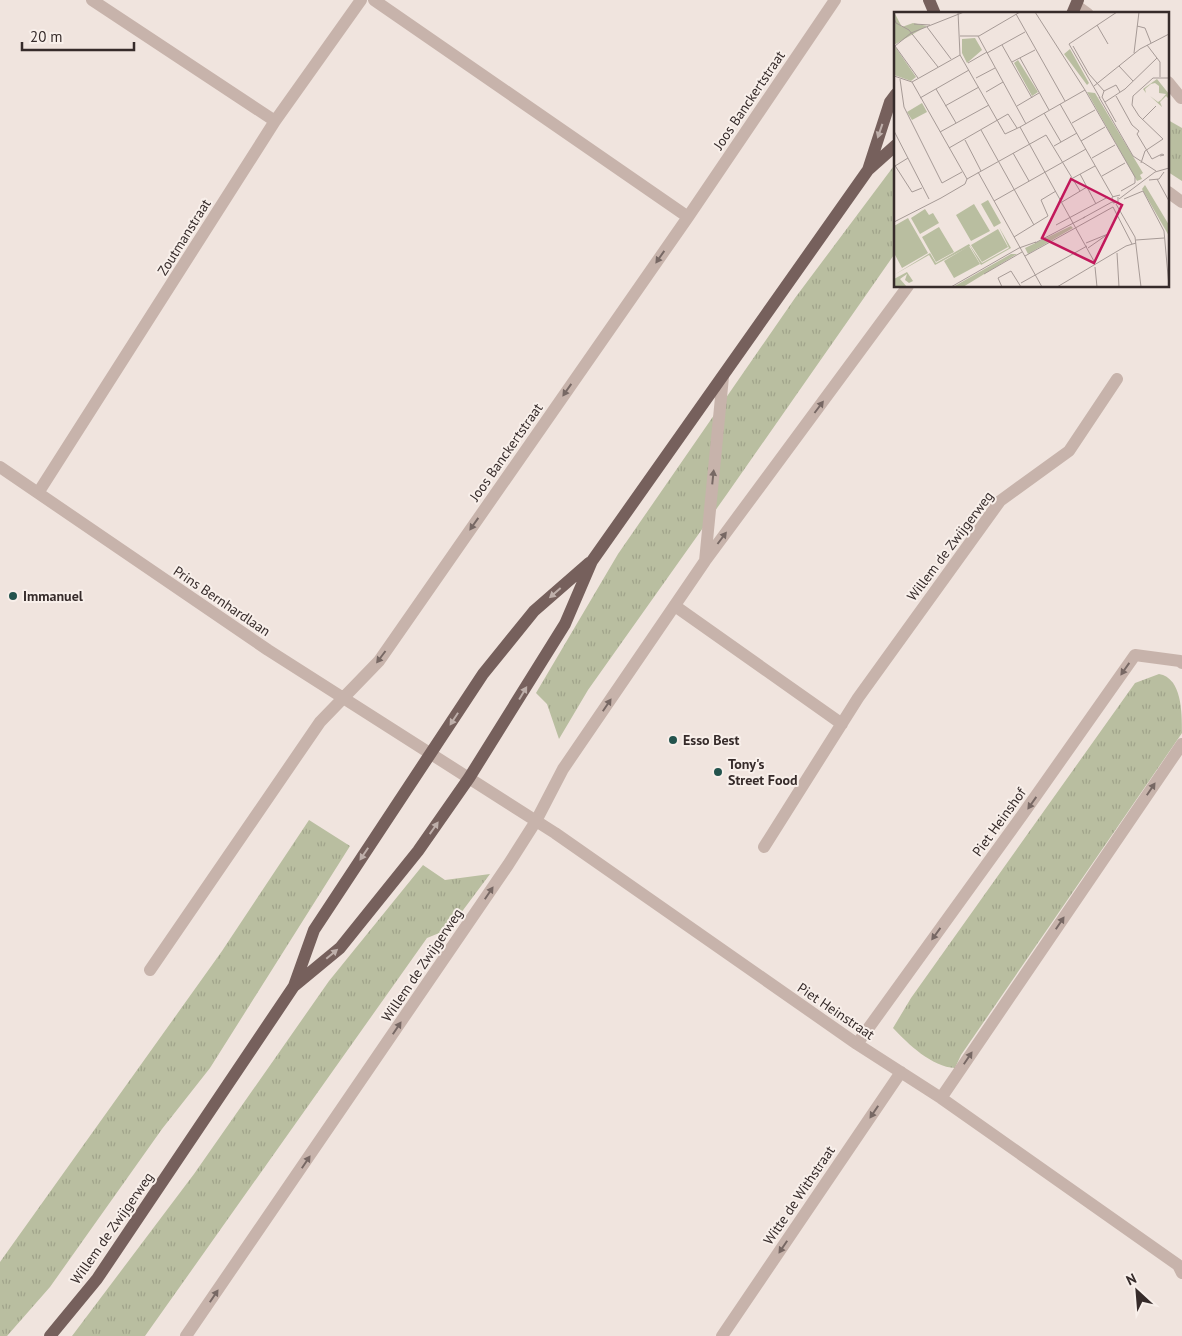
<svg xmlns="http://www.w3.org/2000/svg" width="1182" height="1336" font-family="'PT Sans',sans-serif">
  <defs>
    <pattern id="grass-tufts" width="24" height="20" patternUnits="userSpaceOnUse" patternTransform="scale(1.25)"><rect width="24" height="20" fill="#b9bea0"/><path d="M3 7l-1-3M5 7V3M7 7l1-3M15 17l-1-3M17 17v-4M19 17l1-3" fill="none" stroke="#a0a38a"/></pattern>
  </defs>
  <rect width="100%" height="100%" fill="#f0e4de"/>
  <!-- grass -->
  <path fill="url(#grass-tufts)" d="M1168,120l14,8v53l-14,-9z
    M896,163v89l-169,242 -139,196 -29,49 -12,-35 -11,-11 82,-139 177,-256z
    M1159,674c23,4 23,38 23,59l-221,322 -6,13c-23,-1 -47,-24 -62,-40l18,-30 224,-315z
    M309,820l41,26 -140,222 -48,61 -112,158 -43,49h-7v-74l222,-311z
    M423,865l22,15 45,-6 -41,55 -22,9 -282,398h-73l122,-162 135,-193z"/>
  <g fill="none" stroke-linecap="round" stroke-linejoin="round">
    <!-- minor -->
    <path stroke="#c7b3ab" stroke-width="12" d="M92,0l183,121
      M374,0l314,217
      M1077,6l11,8
      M1168,82l13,16
      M1168,192l14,10
      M0,467l268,183 287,183 302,211 84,54 237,167 4,8
      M38,493l237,-372 86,-121
      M705,561l18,-184
      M675,606l167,118
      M764,847l94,-149 142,-197 69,-50 48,-72
      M150,970l170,-248 59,-61 309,-444 147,-217
      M857,1044l166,-230 112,-159 45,6 2,2
      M941,1098l241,-354
      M186,1336l322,-471 28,-44 27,-52 142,-208 203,-275
      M722,1336l179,-264"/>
    <!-- major -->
    <path stroke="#76605c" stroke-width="12" d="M929,0l6,14
      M1072,14l6,-14
      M868,170l22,-68 6,-8
      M294,986l46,-38 78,-97 51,-73 96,-154 27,-63 276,-391 28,-25
      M50,1336l47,-57 197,-293 20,-56 169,-256 51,-63 55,-48"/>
  </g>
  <!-- one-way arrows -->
  <defs><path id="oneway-solid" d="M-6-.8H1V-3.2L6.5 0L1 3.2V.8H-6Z" transform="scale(1.25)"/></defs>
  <g fill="#beafaa">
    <use href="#oneway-solid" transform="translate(880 131) rotate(109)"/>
    <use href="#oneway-solid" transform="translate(555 593) rotate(139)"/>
    <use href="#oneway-solid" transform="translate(523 693) rotate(-59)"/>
    <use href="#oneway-solid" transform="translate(454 719) rotate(123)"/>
    <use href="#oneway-solid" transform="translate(434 828) rotate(-55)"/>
    <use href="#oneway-solid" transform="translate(364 854) rotate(124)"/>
    <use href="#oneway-solid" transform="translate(332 954) rotate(-40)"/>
  </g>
  <g fill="#776864">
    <use href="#oneway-solid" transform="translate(660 257) rotate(125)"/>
    <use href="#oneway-solid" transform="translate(567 390) rotate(125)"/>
    <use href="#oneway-solid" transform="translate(819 407) rotate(-53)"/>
    <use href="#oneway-solid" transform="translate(713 477) rotate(-84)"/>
    <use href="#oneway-solid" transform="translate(474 524) rotate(125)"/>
    <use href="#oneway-solid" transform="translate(722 538) rotate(-53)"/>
    <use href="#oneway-solid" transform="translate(381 657) rotate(127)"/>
    <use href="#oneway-solid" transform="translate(1125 669) rotate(125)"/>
    <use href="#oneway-solid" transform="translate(607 705) rotate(-56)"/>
    <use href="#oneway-solid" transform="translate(1151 789) rotate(-56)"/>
    <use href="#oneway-solid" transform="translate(1032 803) rotate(125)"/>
    <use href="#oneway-solid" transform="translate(489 893) rotate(-56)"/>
    <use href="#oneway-solid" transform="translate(1060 923) rotate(-56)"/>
    <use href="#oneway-solid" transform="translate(936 934) rotate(126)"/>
    <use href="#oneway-solid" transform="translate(397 1028) rotate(-56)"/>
    <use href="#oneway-solid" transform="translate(968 1058) rotate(-56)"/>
    <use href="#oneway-solid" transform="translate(874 1112) rotate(124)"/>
    <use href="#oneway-solid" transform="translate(306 1162) rotate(-56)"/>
    <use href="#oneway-solid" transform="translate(783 1247) rotate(124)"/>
    <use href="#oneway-solid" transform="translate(214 1296) rotate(-56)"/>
  </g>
  <!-- markers -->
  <g fill="#23534d" stroke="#f8efea" stroke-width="2">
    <circle cx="13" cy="596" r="5"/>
    <circle cx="673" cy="740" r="5"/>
    <circle cx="718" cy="772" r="5"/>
  </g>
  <g text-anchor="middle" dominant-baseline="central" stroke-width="4" stroke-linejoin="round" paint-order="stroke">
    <!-- street labels -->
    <g font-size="14" fill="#362b2a" stroke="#f8efea">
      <text transform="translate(749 100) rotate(-56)">Joos Banckertstraat</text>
      <text transform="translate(184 237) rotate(-58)">Zoutmanstraat</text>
      <text transform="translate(506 452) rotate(-55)">Joos Banckertstraat</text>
      <text transform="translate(950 546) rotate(-53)">Willem de Zwijgerweg</text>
      <text transform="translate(222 601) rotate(34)">Prins Bernhardlaan</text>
      <text transform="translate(999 822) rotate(-54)">Piet Heinshof</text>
      <text transform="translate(422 965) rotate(-56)">Willem de Zwijgerweg</text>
      <text transform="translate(836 1011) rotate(34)">Piet Heinstraat</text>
      <text transform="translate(799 1195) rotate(-56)">Witte de Withstraat</text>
      <text transform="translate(112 1228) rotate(-55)">Willem de Zwijgerweg</text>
    </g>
    <!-- poi labels -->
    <g font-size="14" font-weight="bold" fill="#362b2a" stroke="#f8efea" text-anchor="start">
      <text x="23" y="596">Immanuel</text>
      <text x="683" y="740">Esso Best</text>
      <text x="728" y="764">Tony's<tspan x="728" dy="16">Street Food</tspan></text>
    </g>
  </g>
  <!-- overview -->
  <g transform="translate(894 12)">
    <rect width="275" height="275" fill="#f0e4de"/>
    <path d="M81,26l7,12 -15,13 -5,-10v-14zM176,37l19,34 -2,2 -23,-31zM124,48l20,32 -6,4 -18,-33zM251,173l24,40v11l-27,-47zM177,214l2,2 -45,26 -3,-6zM13,260l6,9 -4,2 -4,-3 2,-6 -7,5 7,8h-12l-1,-8z" fill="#b9bea0"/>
    <path d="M263,67l12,15v5l-3,-3 -6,6 2,5 -12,-11 8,6 3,-2 5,-6 -7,-1v-7l-4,-3 -4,1 -6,5 1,4 -3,-4zM28,91l5,9 -15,8 -5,-8zM105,215l12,21 -30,17 -11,-19 -35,19 -6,-10 -35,20 36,-22 6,10 33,-19 13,19 27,-15zM117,242h6l-54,33h-10z" fill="#b9bea0"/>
    <path d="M0,0l8,15 11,-4 14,3 -33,19 22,32 -5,4 -17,-6zM193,80l8,1 48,80 -3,2 2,4 -5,2z" fill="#b9bea0"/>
    <path d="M94,188l13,23 -7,4 -13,-23zM80,192l16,27 -19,10 -15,-26zM31,197l4,6 4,-2 6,10 -19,11 -9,-16zM14,206l20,35 -26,15 -8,-15v-27zM45,215l15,25 -18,10 -14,-25zM104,217l10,18 -26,15 -11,-17zM75,234l11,18 -26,14 -10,-17z" fill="#b9bea0"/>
    <path fill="none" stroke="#a69a96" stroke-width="1" d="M64,0l2,43 45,79 15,-7 75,136M141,0l50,78M122,2l49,87M0,6l2,5 13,7 29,37M20,12l16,1M203,13l11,19M243,14l8,2 6,15M33,15l24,32M66,24h19l41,-24M84,24l48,88M108,33l30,53M253,33l13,17v15M179,34l16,28 15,17M93,41l38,-21M240,41l5,-41M126,46l29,52M118,50l23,-12M74,51l19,-11M225,54l14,15M0,64l18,6 55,97M24,66l-23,-32 16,-13 53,-21M82,66l19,-10M6,67l4,28 38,76 20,-11M18,70l48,-27M200,74l46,-37 29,-15M42,77l20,34M191,78l50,87v6l-14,8M210,79l-2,6 14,25M210,79l12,-6 4,7M92,80l17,-10M222,84l16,29 7,6 -2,3 15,25 10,-5 2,1 -4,1M205,85l34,59 23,15M26,86l49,-28M206,86l-31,-54 48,-32M211,90l20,-13 32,-31M166,92l53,93M51,94l34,-19M123,94l22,-13M150,101l17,29M248,108l14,-14M178,111l23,-13M126,115l65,-37M87,118l53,95M0,119l35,68M46,120l49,-27M71,128l16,31M187,129l24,-14M160,134l23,-13M55,136l59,-34 9,14M119,141l16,28M198,146l23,-13M247,151l4,-12 18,-12 -24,-23 -7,-11 1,-9 20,-18h16M0,152l18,28 10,-4M1,154l13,-8M84,160l64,115M186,162l16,30M208,164l23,-13M179,166l22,-12M263,167l12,22M255,168l10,-1 5,-7M224,185v5l-5,1 -1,-6 8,-2M225,187l36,-27 14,-4M230,187l19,-8 21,40 5,56M100,189l92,-52M168,190l25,-15M222,192l19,33 6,50M189,206l29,-16M0,210l47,-24 24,-14 2,-5 79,-44 34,56M162,213l52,-28M120,225l34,-21 -7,-16 15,-9M242,228l28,-2M141,231l50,-26M192,231l22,-9 -20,14M223,241l2,34M131,244l88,-49 19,37M201,255l2,20M90,262l38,-22M127,271l66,-37M57,275l68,-39 17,-6M108,275l-4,-9 13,-7 10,16M163,275l69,-41 10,-3"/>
    <path fill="#c2185b" fill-opacity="0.15" stroke="#c2185b" stroke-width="2.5" d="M177,167l51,26 -28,58 -52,-25z"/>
    <rect width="275" height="275" fill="none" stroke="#362b2a" stroke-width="2.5"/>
  </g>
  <!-- north arrow -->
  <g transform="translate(1137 1291) rotate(334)" stroke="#f8efea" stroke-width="4" paint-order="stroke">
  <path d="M0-4L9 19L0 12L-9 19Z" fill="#362b2a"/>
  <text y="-8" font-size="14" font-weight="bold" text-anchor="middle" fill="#362b2a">N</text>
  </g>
  <!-- scale -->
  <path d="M22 42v8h112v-8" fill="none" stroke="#362b2a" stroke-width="2.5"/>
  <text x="30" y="42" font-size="15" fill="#362b2a" stroke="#f8efea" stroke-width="4" paint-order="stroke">20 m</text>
</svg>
